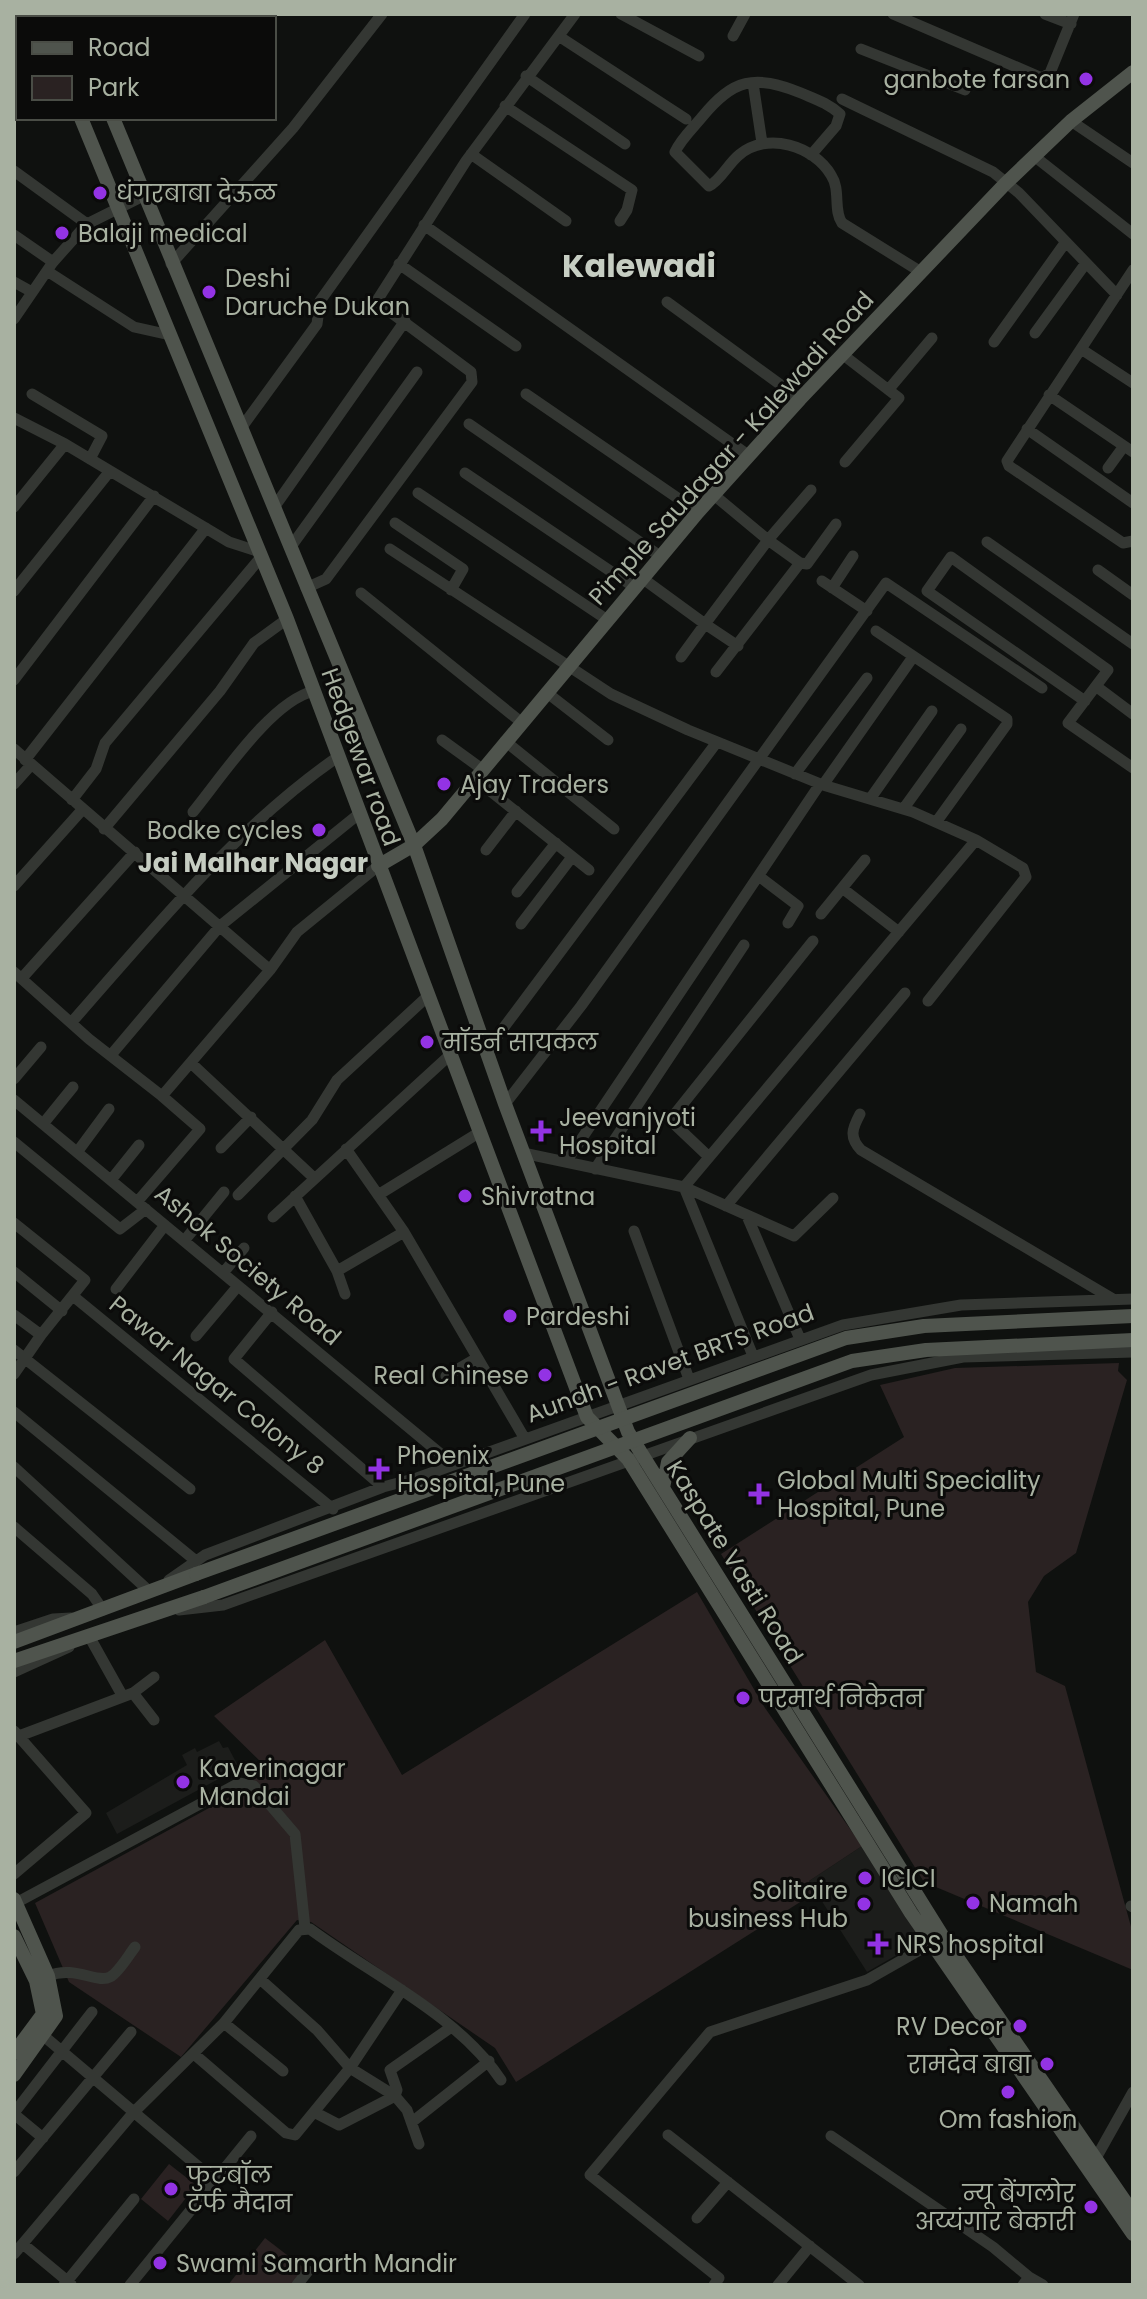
<svg xmlns="http://www.w3.org/2000/svg" width="1147" height="2299" font-family="Poppins,'Noto Sans Devanagari',sans-serif">
  <rect width="100%" height="100%" fill="#0f110f"/>
  <!-- built -->
  <path fill="#1c1d1b" d="M219,1741l4,7 5,-1 9,17 -2,6 -118,64 -11,-21 81,-48 -5,-10 13,-7 2,4z
    M862,1846l61,94 -56,32 -58,-91z"/>
  <!-- green -->
  <path fill="#2a2222" d="M1119,1363l-1,8 9,9 -51,173 -32,23 -16,26 8,70 29,14 68,248v36l-209,-88 -203,-328 183,-117 -24,-52 75,-17z
    M697,1592l68,116 97,138 -53,35 7,11 -300,190 -21,-34 -184,-126 -14,-2 -116,137 -112,-75 -34,-79 207,-113 23,-24 -51,-50 111,-76 77,135z
    M169,2164l27,21 -28,36 -27,-22z
    M265,2238l39,30 -13,17h-63z"/>
  <g fill="none" stroke-linecap="round" stroke-linejoin="round">
    <!-- minor -->
    <path stroke="#343733" stroke-width="11" d="M621,14l78,42
      M893,14l149,64 8,-5 24,-59
      M1045,14l26,10
      M733,36l12,-22
      M560,37l126,82
      M861,49l104,41
      M526,76l99,68
      M753,83l9,60
      M842,99l151,73 26,21 98,102
      M505,106l127,84 -5,20 -7,11
      M1071,121l62,42
      M471,154l95,67
      M811,155l25,-29 4,-12c-12,-11 -25,-15 -39,-21 -47,-19 -68,-14 -99,24 -9,11 -21,22 -27,35l34,34c11,-5 19,-22 30,-31 28,-24 75,-9 92,20 10,15 2,35 11,48l79,49
      M1034,156l99,78
      M14,171l73,53
      M424,225l324,230
      M14,235l39,27
      M171,264l122,-136 89,-114
      M399,264l117,82
      M1133,270l-126,191 2,5 114,77 10,-2
      M47,271l87,56 36,8
      M14,282l18,10
      M667,302l133,97
      M14,319l39,-57 34,-38 56,-28
      M1035,333l51,-70
      M994,342l71,-99
      M1081,349l52,34
      M842,354l57,44 -54,64
      M889,389l43,-51
      M32,394l70,42 -12,23
      M526,394l172,118
      M1049,395l84,57
      M14,418l51,26 164,98 31,10
      M469,424l191,132
      M242,427l75,-103 3,-23 205,-287
      M1027,429l106,74
      M1108,468l16,-22
      M465,473l169,114
      M418,493l188,126
      M275,506l130,-185
      M14,507l51,-63
      M395,523l68,46 -12,21
      M987,542l146,102
      M290,548l127,-176
      M390,549l221,145 77,36 135,55 90,27 63,28 -292,347 69,169
      M800,563l7,1 29,-40
      M1098,570l35,25
      M642,578l63,46 63,-84 -54,-45
      M822,581l45,30
      M306,588l20,-9 146,-197 -1,-10 -90,-67 -3,-6 88,-138 109,-147
      M832,588l21,-32
      M14,591l96,-120
      M361,593l160,129
      M876,631l131,88v5l-70,97
      M681,657l24,-33 33,22
      M716,672l84,-109 -32,-23 43,-50
      M14,680l140,-184
      M1097,687l36,27
      M546,692l62,48
      M1085,701l-158,-110 24,-34 157,113 -40,53 65,45
      M442,740l40,29
      M505,741l109,88
      M14,749l256,221 27,-38 81,-66
      M25,760l181,-232
      M795,774l72,-96
      M474,778l115,92
      M14,784l17,-19
      M823,785l90,-128
      M870,799l62,-88
      M72,800l24,-31 9,-26 157,-187
      M904,808l57,-79
      M193,812c28,-34 78,-111 121,-121
      M104,829l116,-138 34,-48 33,-24
      M486,850l30,-39
      M760,877l38,29 -10,17
      M14,886l68,-76
      M842,888l57,44
      M517,892l39,-49
      M821,914l44,-54
      M521,924l51,-67
      M14,972l75,67 73,57 108,-126
      M22,978l113,-126
      M928,1001l98,-124 -3,-9 -47,-28
      M71,1023c83,-94 165,-196 268,-267
      M487,1050l230,-308
      M111,1055l109,-129 140,-113
      M191,1063l122,114
      M14,1079l27,-32
      M14,1100l440,365
      M505,1104l76,-98 305,-423 156,105
      M860,1114c-8,15 -11,23 1,36l252,149
      M43,1124l30,-37
      M14,1142l106,87 26,-20
      M221,1148l30,-31
      M346,1149l58,83 121,207
      M78,1151l31,-42
      M523,1153l161,34 110,49 39,-38
      M709,1157l-39,-37 143,-179
      M566,1162l254,-378
      M595,1169l149,-224
      M111,1180l28,-35
      M238,1195l74,-75 25,-40 92,-85
      M378,1195l102,-63
      M295,1196l42,75 8,23
      M137,1202l63,-73 -38,-33
      M726,1206l179,-213
      M747,1216l53,123
      M273,1217l178,-163
      M14,1223l71,57 -44,55 -27,-20
      M634,1231l55,148
      M184,1241l40,-49
      M337,1271l67,-39
      M14,1272l48,39
      M223,1273l21,-25
      M116,1289l49,-64
      M73,1296l260,213
      M272,1312l-38,47 149,128
      M196,1336l42,-50
      M14,1350l176,139
      M14,1374l27,-39
      M446,1376l31,-18
      M14,1412l182,149
      M14,1467l135,124
      M14,1527l78,67 11,16
      M169,1580l36,-25 178,-68 34,-9 426,-153 118,-20 172,-6
      M179,1610l44,-5 648,-230 92,-18 170,-5
      M14,1632l39,-13 18,-1
      M89,1636l33,59
      M14,1672l55,-25
      M133,1693l21,27
      M14,1731l72,82 -72,61
      M19,1736l114,-43 21,-16
      M14,1904l225,-121 15,3 41,48 10,94
      M1131,1906l2,1
      M48,1976c27,-11 49,8 62,1 9,-5 18,-21 25,-30
      M260,1979l57,51 33,38 45,28 12,14 12,34
      M224,2023l59,48
      M45,2037l168,142
      M194,2054l92,79 9,2 55,-67 52,-78
      M14,2113l78,-101
      M316,2113l23,12 56,-29 2,-6 -7,-20 60,-42
      M14,2114l29,24
      M412,2122l77,-61
      M668,2135l191,150
      M831,2136l162,111 36,30
      M1096,2158l37,-66
      M14,2172l117,-140
      M697,2218l31,-36
      M23,2244l48,40
      M14,2254l119,-141 91,-90 75,-93 11,-1c62,46 148,86 191,151
      M64,2285l70,-86
      M130,2285l121,-149
      M297,2285l11,-14
      M714,2285l5,-7 -129,-103 120,-143 157,-52 72,-41
      M778,2285l32,-39
      M1023,2285l6,-8 14,8"/>
    <!-- major -->
    <path stroke="#4f544d" stroke-width="14" d="M39,14l1,4
      M74,14l1,4
      M81,118l206,501 300,798 41,42 283,454 222,321
      M113,118l301,727 91,259 123,328 315,505 190,276
      M378,866l36,-21 28,-26 256,-307 102,-113 205,-215 66,-63 62,-49
      M663,1488l5,-26 22,-24
      M14,1642l182,-68
      M14,1661l190,-64
      M14,1899l34,77 8,40 -42,59
      M14,1936l22,45 7,33 -29,39"/>
    <!-- major-bridge -->
    <path stroke="#4f544d" stroke-width="14" d="M196,1574l650,-236 78,-12 209,-10
      M204,1597l648,-236 74,-11 207,-10"/>
  </g>
  <!-- markers -->
  <g fill="#9333e4" stroke="#0b0b0a" stroke-width="3">
    <circle cx="1086" cy="79" r="8"/>
    <circle cx="100" cy="193" r="8"/>
    <circle cx="62" cy="233" r="8"/>
    <circle cx="209" cy="292" r="8"/>
    <circle cx="444" cy="784" r="8"/>
    <circle cx="319" cy="830" r="8"/>
    <circle cx="427" cy="1042" r="8"/>
    <path d="M537 1119h8v8h8v8h-8v8h-8v-8h-8v-8h8z"/>
    <circle cx="465" cy="1196" r="8"/>
    <circle cx="510" cy="1316" r="8"/>
    <circle cx="545" cy="1375" r="8"/>
    <path d="M375 1457h8v8h8v8h-8v8h-8v-8h-8v-8h8z"/>
    <path d="M755 1482h8v8h8v8h-8v8h-8v-8h-8v-8h8z"/>
    <circle cx="743" cy="1698" r="8"/>
    <circle cx="183" cy="1782" r="8"/>
    <circle cx="865" cy="1878" r="8"/>
    <circle cx="973" cy="1903" r="8"/>
    <circle cx="864" cy="1904" r="8"/>
    <path d="M874 1932h8v8h8v8h-8v8h-8v-8h-8v-8h8z"/>
    <circle cx="1020" cy="2026" r="8"/>
    <circle cx="1047" cy="2064" r="8"/>
    <circle cx="1008" cy="2092" r="8"/>
    <circle cx="171" cy="2189" r="8"/>
    <circle cx="1091" cy="2207" r="8"/>
    <circle cx="160" cy="2263" r="8"/>
  </g>
  <g text-anchor="middle" dominant-baseline="central" stroke-width="6" stroke-linejoin="round" paint-order="stroke">
    <!-- poi labels -->
    <g font-size="24" fill="#a8b1a1" stroke="#0b0b0a" text-anchor="start">
      <text x="1070" y="79" text-anchor="end">ganbote farsan</text>
      <text x="116" y="193">धंगरबाबा देऊळ</text>
      <text x="78" y="233">Balaji medical</text>
      <text x="225" y="278">Deshi<tspan x="225" dy="28">Daruche Dukan</tspan></text>
      <text x="460" y="784">Ajay Traders</text>
      <text x="303" y="830" text-anchor="end">Bodke cycles</text>
      <text x="443" y="1042">मॉडर्न सायकल</text>
      <text x="559" y="1117">Jeevanjyoti<tspan x="559" dy="28">Hospital</tspan></text>
      <text x="481" y="1196">Shivratna</text>
      <text x="526" y="1316">Pardeshi</text>
      <text x="529" y="1375" text-anchor="end">Real Chinese</text>
      <text x="397" y="1455">Phoenix<tspan x="397" dy="28">Hospital, Pune</tspan></text>
      <text x="777" y="1480">Global Multi Speciality<tspan x="777" dy="28">Hospital, Pune</tspan></text>
      <text x="759" y="1698">परमार्थ निकेतन</text>
      <text x="199" y="1768">Kaverinagar<tspan x="199" dy="28">Mandai</tspan></text>
      <text x="881" y="1878">ICICI</text>
      <text x="848" y="1890" text-anchor="end">Solitaire<tspan x="848" dy="28">business Hub</tspan></text>
      <text x="989" y="1903">Namah</text>
      <text x="896" y="1944">NRS hospital</text>
      <text x="1004" y="2026" text-anchor="end">RV Decor</text>
      <text x="1031" y="2064" text-anchor="end">रामदेव बाबा</text>
      <text x="1008" y="2119" text-anchor="middle">Om fashion</text>
      <text x="187" y="2175">फुटबॉल<tspan x="187" dy="28">टर्फ मैदान</tspan></text>
      <text x="1075" y="2193" text-anchor="end">न्यू बेंगलोर<tspan x="1075" dy="28">अय्यंगार बेकारी</tspan></text>
      <text x="176" y="2263">Swami Samarth Mandir</text>
    </g>
    <!-- street labels -->
    <g font-size="24" fill="#a8b1a1" stroke="#0b0b0a">
      <text transform="translate(731 448) rotate(-48)">Pimple Saudagar - Kalewadi Road</text>
      <text transform="translate(361 757) rotate(70)">Hedgewar road</text>
      <text transform="translate(248 1265) rotate(40)">Ashok Society Road</text>
      <text transform="translate(670 1363) rotate(-20)">Aundh - Ravet BRTS Road</text>
      <text transform="translate(217 1385) rotate(39)">Pawar Nagar Colony 8</text>
      <text transform="translate(735 1562) rotate(58)">Kaspate Vasti Road</text>
    </g>
    <!-- neighbourhood labels -->
    <g font-size="26" font-weight="bold" fill="#c6cdc2" stroke="#0b0b0a">
      <text x="253" y="863">Jai Malhar Nagar</text>
    </g>
    <!-- district labels -->
    <g font-size="32" font-weight="bold" fill="#c6cdc2" stroke="#0b0b0a">
      <text x="639" y="265">Kalewadi</text>
    </g>
  </g>
  <!-- border -->
  <rect width="1147" height="2299" fill="none" stroke="#a8b1a1" stroke-width="32"/>
  <!-- legend -->
  <rect x="16" y="16" width="260" height="104" fill="#0b0b0a" stroke="#4a4d46" stroke-width="2"/>
  <rect x="32" y="42" width="40" height="12" fill="#4f544d" stroke="#4a4d46" stroke-width="2"/>
  <text x="88" y="56" font-size="24" fill="#a8b1a1">Road</text>
  <rect x="32" y="76" width="40" height="24" fill="#2a2222" stroke="#4a4d46" stroke-width="2"/>
  <text x="88" y="96" font-size="24" fill="#a8b1a1">Park</text>
</svg>
